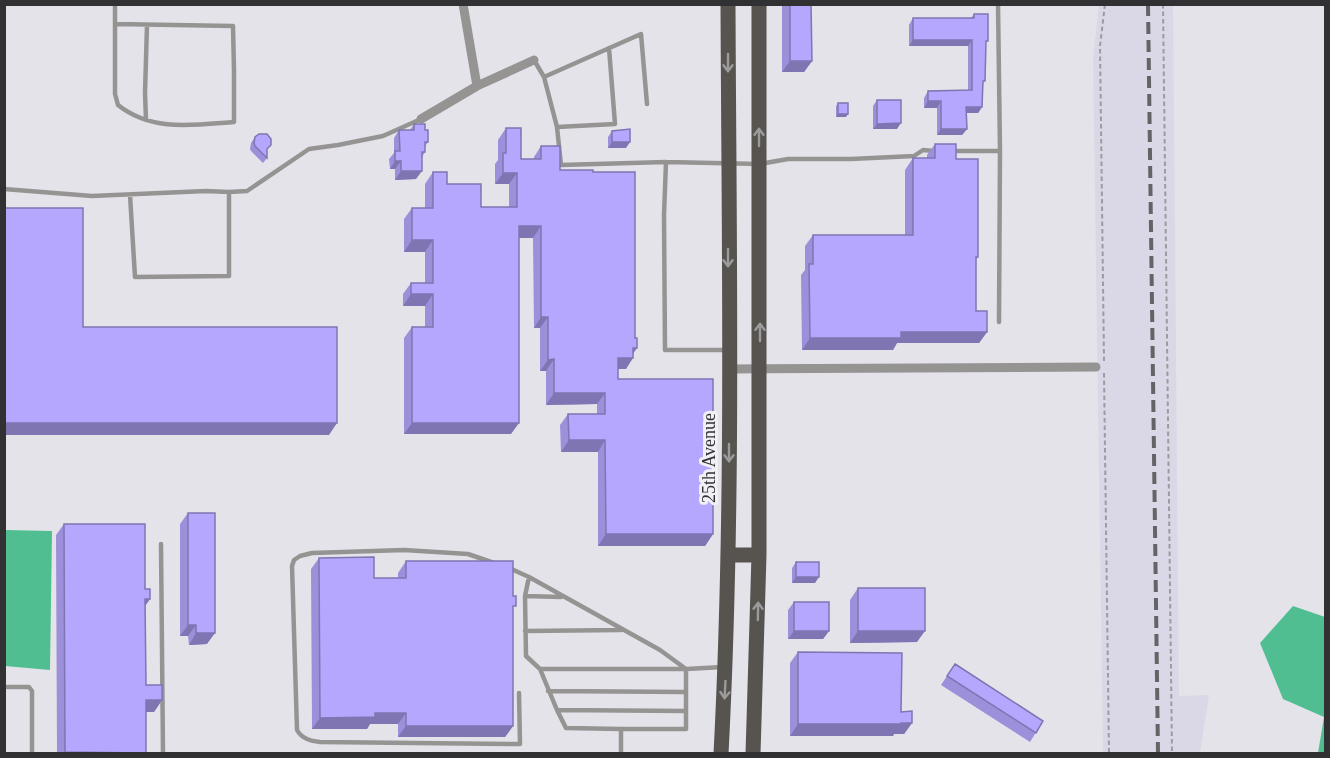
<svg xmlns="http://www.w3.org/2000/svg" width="1330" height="758" font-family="Georgia,serif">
  <rect width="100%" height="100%" fill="#e4e3ea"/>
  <!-- built -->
  <path fill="#dad8e6" d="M1099,5h74l6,691 30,-1 -9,58h-97l-10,-695z"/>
  <!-- forest -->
  <path fill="#50be90" d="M5,530l47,1 -2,139 -45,-4z
    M1293,606l32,11v136h-7l6,-36 -41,-18 -23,-56z"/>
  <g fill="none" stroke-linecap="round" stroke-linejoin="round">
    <!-- path -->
    <path stroke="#9c9ba0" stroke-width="2" stroke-dasharray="4.5 3" stroke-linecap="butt" d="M1163,4l9,750
      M1104,361l-4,-315 5,-42
      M1104,373l5,381"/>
    <!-- service -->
    <path stroke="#969492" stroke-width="4.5" d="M115,24l118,2 1,45v51c-41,3 -82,10 -116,-17l-3,-11v-90
      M534,60l10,17 13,50 4,38 105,-3
      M544,77l97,-43 6,70
      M146,120l-1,-27 2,-68
      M557,127l58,-3 -6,-76
      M951,151h49l-2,-147
      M4,189l88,7 114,-5 23,1v84l-94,1 -5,-82
      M229,192l18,-1 62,-42 29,-4 45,-9 38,-17
      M999,322l1,-171
      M727,350h-62l-1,-135 2,-53 94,2 28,-5h63l63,-3 9,-6 11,1
      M161,544l2,210
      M494,563l-26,-9 -64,-4 -92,3 -12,3 -6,4 -2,6 5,164c5,9 14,11 23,12l200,2 -1,-51
      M507,567l22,10 131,73 26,19v60h-65v25
      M529,577l-4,19 1,60 14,13 17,41 9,18 55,1
      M525,596l36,1
      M525,631l96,-1
      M540,669h146l37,-2
      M4,687h25l3,4v63
      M548,691l138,1
      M557,710l129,1"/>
    <!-- minor -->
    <path stroke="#969492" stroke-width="9" d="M463,4l14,82
      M421,119l56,-33 57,-26
      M729,369l367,-2"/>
    <!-- primary -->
    <path stroke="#575450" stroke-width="15" d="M728,555h31
      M721,754c13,-250 8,-500 7,-750
      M753,754l6,-199v-551"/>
    <!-- rail -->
    <path stroke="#646467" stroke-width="4" stroke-dasharray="12 6" stroke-linecap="butt" d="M1148,4l10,750"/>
  </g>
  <!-- wall -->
  <path fill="#9c90da" d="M782,4h29l1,57 -8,11h-22z
    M974,14l12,29 -3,41 -1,23 -4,6h-12l1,16 -5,6h-25v-27h-13v-10l4,-7 40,-1v-44h-59v-21l4,-7h58z
    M877,100l20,29h-24v-23z
    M838,103l8,14h-10v-11z
    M414,124l11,6 3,12 -3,4v6l-3,5 -6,22 -21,1v-11h-5l-1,-10 5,-6v-15l5,-8h11z
    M506,128l15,31h13v-2l7,-11 19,24 73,183 -7,16h-8v10l95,155 -8,12h-107v-94h-37l-1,-27 8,-11h29v-10l-51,1v-34h-6v-43h-6l-1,-90h-14l-8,196h-107v-96l8,-11h13v-21h-22v-12l8,-11h14v-31h-21v-33l8,-11h13v-24l8,-12 14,12 34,23h28v-23h-14v-20l3,-4v-20z
    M612,131l14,17h-18v-11z
    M255,137l12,21 -4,5 -12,-12 -1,-2 1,-6z
    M935,144l21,15 22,98 -2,3v51l11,21 -8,11h-82l-4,7h-91l-1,-75 4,-5v-24l8,-11h92v-65l8,-12h14v-3z
    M188,513l19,131 -18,1 -1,-9h-8v-112z
    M64,524l81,65 5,10 -5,7 1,79 16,15 -8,12h-8l-1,41h-88l-1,-218z
    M319,558l55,20h24v-5l8,-12 107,48v117l-8,11h-107v-13h-28l-3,5h-55l-1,-160z
    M796,562l19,21h-23v-15z
    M858,588l59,54 -67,1v-43z
    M794,602l35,29 -6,8h-35v-29z
    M798,652l103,60 11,11 -8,11h-10l-1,2h-103v-73z
    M955,664l88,57 -13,21 -89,-57z"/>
  <!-- shaded-wall -->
  <path fill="#7f75b2" d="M913,40h59l-4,6h-59z
    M790,61h22l-8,11h-22z
    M928,101h13l-4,7h-13z
    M966,107h16l-4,6h-16z
    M838,114h10l-2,3h-10z
    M901,123l-4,6h-24l4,-5z
    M941,129h26l-5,6h-25z
    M612,142h18l-4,6h-18z
    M395,161h6l-6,8h-5z
    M401,171h21l-6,8 -21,1z
    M503,173h14l-8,11h-14z
    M519,226h22l-8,12h-22z
    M412,240h21l-8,12h-21z
    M411,294h22l-8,12h-22z
    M541,317h7l-8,11h-6z
    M901,332h86l-8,11h-82l-4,7h-91l8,-12z
    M633,348h4l-7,10h3l-7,11h-16l8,-11z
    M554,359l-8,12h-6l8,-11z
    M554,393h51l-8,11 -51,1z
    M4,423h333l-8,12h-325z
    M412,423h107l-8,11h-107z
    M569,440h36l-7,12h-37z
    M606,534h107l-8,12h-107z
    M796,577h23l-4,6h-23z
    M145,599h5l-8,11z
    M188,625h8l-8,11h-8z
    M794,631h35l-6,8h-35z
    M858,631h67l-8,11 -67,1z
    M196,633h19l-8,11 -18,1z
    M146,700h16l-8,12h-16z
    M375,713h31l-8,11h-28l-3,5h-55l8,-11z
    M912,723l-8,11h-10l-1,2h-103l8,-12z
    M406,726h107l-8,11h-107z
    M65,752l81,1h-81z"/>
  <!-- building -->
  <path fill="#b5a7fe" stroke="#7f75b2" stroke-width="1.5" d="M790,4h21l1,57h-22z
    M974,14h14v27h-2l-1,40h-2l-1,26h-16l1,22h-26v-28h-13v-10l44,-1v-50h-59v-22h61z
    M877,100h24v23l-24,1z
    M838,103h10v11h-10z
    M414,124h11v6h3v12h-3v10h-3v19h-21v-10h-6v-10h5l-1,-21h15z
    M506,128h15v31h20v-13h19v24h33v2h42v166h2v10h-4v10h-15v21h95v155h-107l-1,-94h-36l-1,-26h37v-21h-51v-34l-6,1v-43h-7v-91h-22v197h-107v-96h21v-33h-22v-11h22v-43h-21v-32h21v-36h14v12h34v23h36v-34h-14v-20h3z
    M630,129v13h-18v-11z
    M259,134h8l4,5v6l-4,4v9l-12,-12 -1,-3 1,-6z
    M935,144h21v15h22v98h-2v54h11v21h-86v6h-91l-1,-74h4v-29h100v-77h22z
    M4,208h79v119h254v96h-333z
    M188,513h27v120h-19v-8h-8z
    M64,524h81v65h5v10h-5l1,86h16v15h-16v53l-81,-1z
    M374,557v21h32v-17h107v35h3v10h-3v120h-107v-13h-31v4l-55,1 -1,-160z
    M796,562h23v15h-23z
    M858,588h67v43h-67z
    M794,602h35v29h-35z
    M798,652l104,1 -1,59 11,-1v12h-11v1h-103z
    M955,664l88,57 -7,12 -89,-57z"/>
  <!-- one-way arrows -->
  <defs><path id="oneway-shaft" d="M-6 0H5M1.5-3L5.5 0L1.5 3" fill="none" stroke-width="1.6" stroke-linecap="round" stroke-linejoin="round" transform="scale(1.5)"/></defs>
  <g stroke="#9c9a9b">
    <use href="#oneway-shaft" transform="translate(728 63) rotate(90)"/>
    <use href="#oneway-shaft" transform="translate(759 137) rotate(-90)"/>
    <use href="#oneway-shaft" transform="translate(728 258) rotate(90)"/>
    <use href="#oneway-shaft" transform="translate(760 332) rotate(-90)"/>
    <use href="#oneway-shaft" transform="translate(729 453) rotate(90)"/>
    <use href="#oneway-shaft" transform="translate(758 611) rotate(-89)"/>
    <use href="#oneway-shaft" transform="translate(725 690) rotate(93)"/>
  </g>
  <g text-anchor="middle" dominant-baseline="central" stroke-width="6" stroke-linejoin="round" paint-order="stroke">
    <!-- street labels -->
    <g font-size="18" fill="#313133" stroke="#f1f0f7">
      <text transform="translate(709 458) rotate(-90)">25th Avenue</text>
    </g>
  </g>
  <!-- border -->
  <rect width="1330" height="758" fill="none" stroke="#313133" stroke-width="12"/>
</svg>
